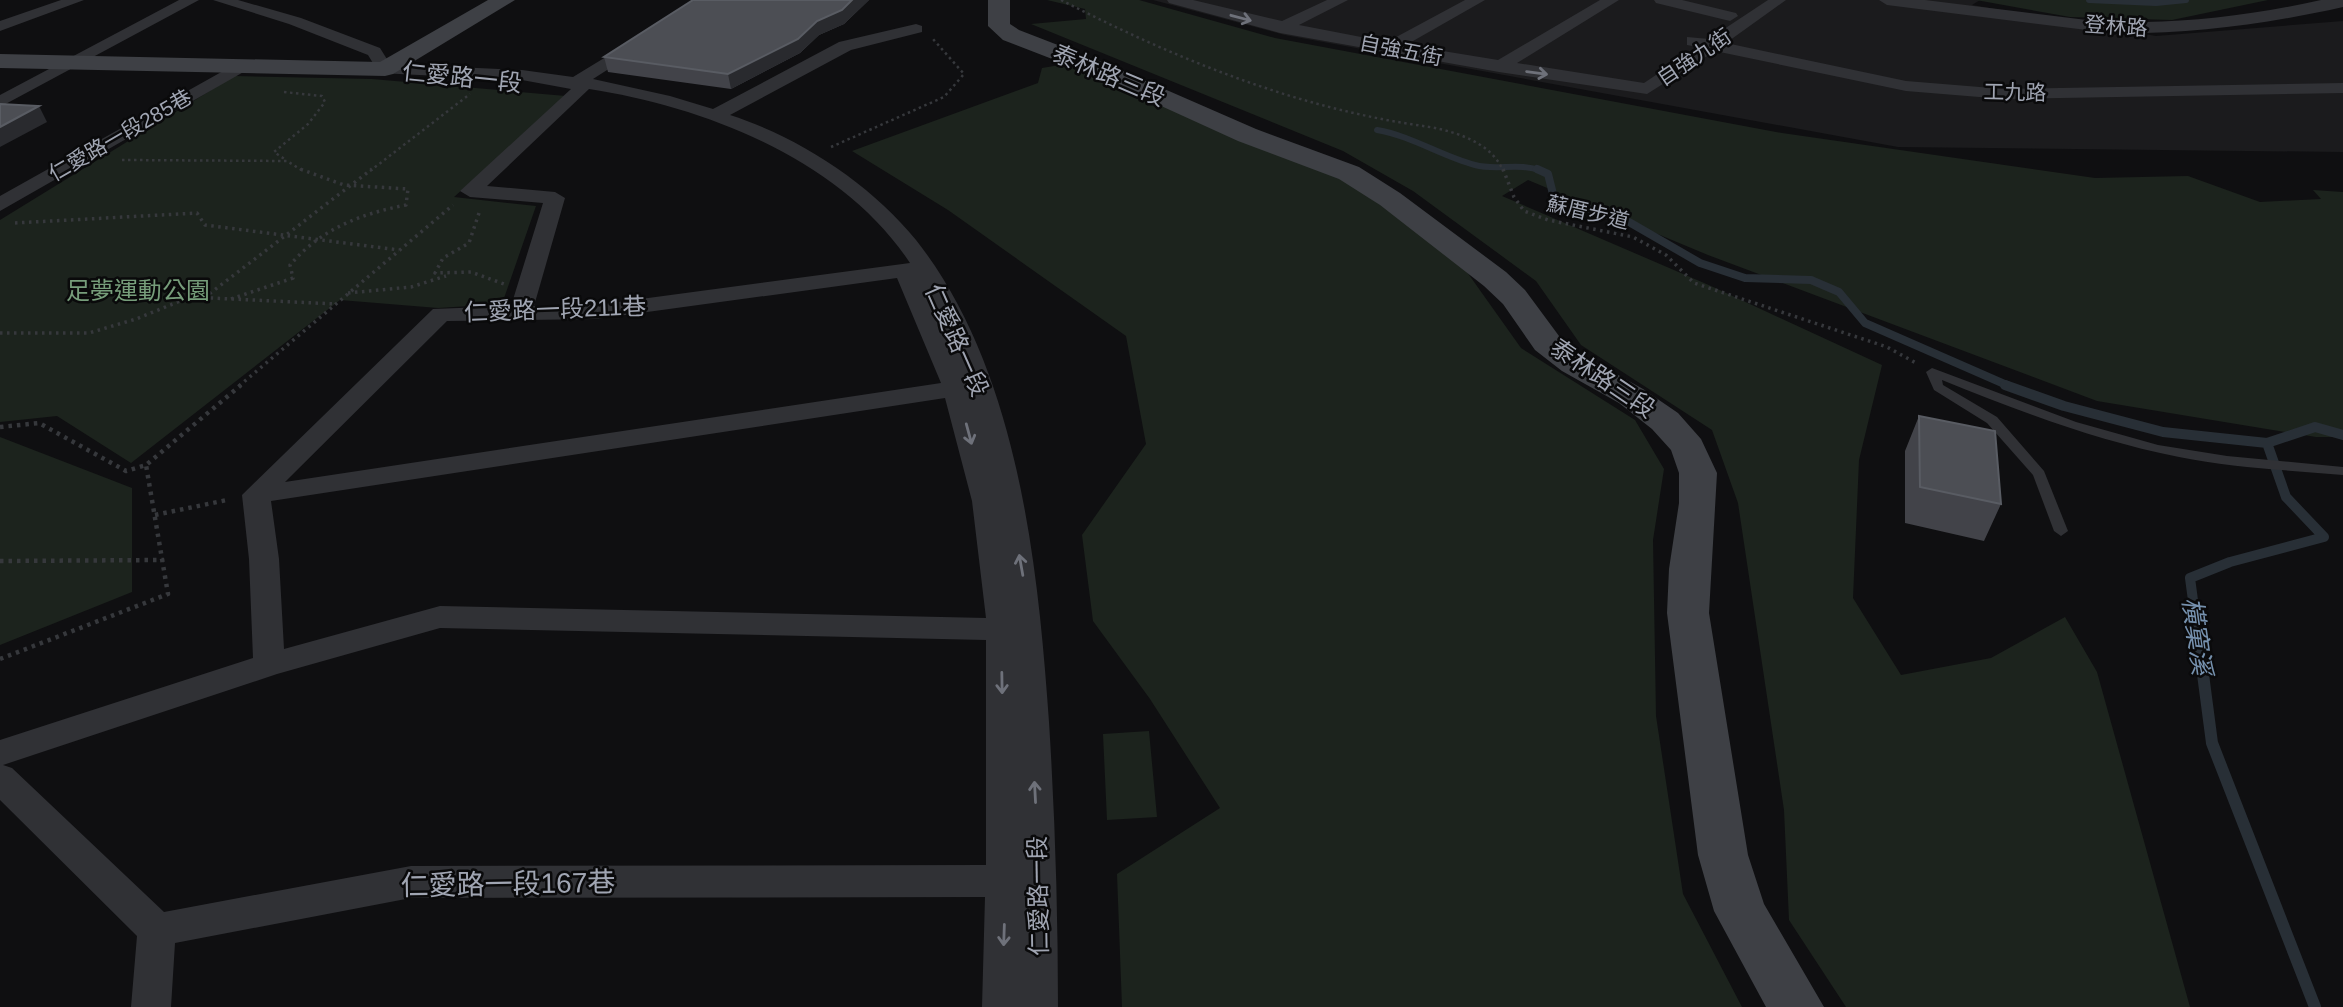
<svg xmlns="http://www.w3.org/2000/svg" width="2343" height="1007" font-family="Arial,'Noto Sans TC',sans-serif">
  <rect width="100%" height="100%" fill="#0f0f11"/>
  <!-- built -->
  <path fill="#1b1b1d" d="M1153,0h827l-8,5 184,31 187,-15v131l-445,-5 -613,-112z"/>
  <!-- green -->
  <path fill="#1c231d" d="M1047,0h92l136,38 507,95 313,45 93,-2 72,26 61,-3 -8,-9 30,2v245h-27l-219,-36 -389,-146 -180,-75 -26,16 209,90 171,79 -23,95 -6,138 48,77 90,-17 74,-41 32,55 93,335h-344l-57,-87 -5,-110 -46,-307 -26,-73 -131,-85 -45,-64 -123,-90 -70,-40 -312,-127 55,-5 -1,-10z
    M1976,0h292l-96,20 -102,-3z
    M1072,63l266,111 124,91 59,83 114,72 29,49 -11,71 3,176 27,178 59,113h-620l-5,-133 103,-66 -70,-109 -57,-78 -11,-86 64,-91 -20,-108 -178,-126 -96,-59 186,-68 4,-15z
    M234,76l138,3 194,17 -112,101 82,9 -34,98 -64,4 -98,-8 -209,163 -74,-47 -57,6v-202z
    M0,437l132,51v104l-132,53z
    M1149,731l8,86 -50,3 -4,-86z"/>
  <g fill="none" stroke-linecap="round" stroke-linejoin="round">
    <!-- stream-far3 -->
    <path stroke="#282f36" stroke-width="6" d="M2089,0l67,3 30,-3
      M1377,130c35,6 64,26 98,35 22,6 44,-3 66,6"/>
    <!-- stream-far2 -->
    <path stroke="#282f36" stroke-width="8" d="M1537,169l11,5 6,24 75,24 71,41 45,15 66,2 28,12 26,31 144,63"/>
    <!-- stream-far1 -->
    <path stroke="#282f36" stroke-width="10" d="M2005,385l59,21 99,26 104,11
      M2201,660l-11,-82 40,-16 94,-25 -38,-40 -19,-54 48,-16 28,8"/>
    <!-- stream -->
    <path stroke="#282f36" stroke-width="12" d="M2201,659l11,84 103,264"/>
    <!-- path-far2 -->
    <path stroke="#36383c" stroke-width="2.5" stroke-dasharray="2.5 3.5" stroke-linecap="butt" d="M1061,0c113,58 235,108 362,126 29,4 69,16 80,45
      M284,92l38,4 3,6 -17,22 -34,28 12,8
      M831,147l113,-50 20,-23 -31,-35
      M122,160l165,1 16,10
      M370,171l100,-77"/>
    <!-- path-far1 -->
    <path stroke="#36383c" stroke-width="3.5" stroke-dasharray="2.5 4.5" stroke-linecap="butt" d="M1503,169l11,28 10,14 24,9 85,17 33,18 28,28 193,64 29,16
      M479,213l-10,30 -26,15 -8,15 36,-1 33,12
      M15,223l182,-10 8,12 194,25
      M348,293l63,-6 35,-11
      M204,298l168,-129
      M231,299l62,-21 -3,-13c31,-36 70,-51 116,-60l2,-16 -64,-4 -44,-16
      M0,333h89l47,-14 54,-22 146,7
      M239,386l214,-181"/>
    <!-- path -->
    <path stroke="#36383c" stroke-width="4.5" stroke-dasharray="3.5 5" stroke-linecap="butt" d="M0,427l39,-4 87,48 20,-6 95,-80
      M155,515l72,-15
      M0,561l164,-1
      M0,659l168,-65 -22,-129"/>
    <!-- service -->
    <path fill="#303135" fill-rule="evenodd" d="M1932,368l144,54 82,23 69,11 116,11v8c-55,-5 -110,-7 -164,-18 -82,-16 -160,-46 -237,-77l1,5 54,32 47,54 24,60 -7,5 -7,-5 -21,-56 -46,-52 -53,-33 -8,-18z"/>
    <!-- minor -->
    <path fill="#303135" fill-rule="evenodd" d="M61,0h23l-84,31v-10z
      M179,0h20l-199,107v-12z
      M213,0h25l63,18 79,30 10,16 132,6 51,7 64,-39 8,5 -2,4 -50,32 77,17 43,13 126,-67 77,-18 6,2v6l-71,18 -121,65c69,22 141,69 186,125 102,129 122,324 133,482 6,95 9,190 9,285h-76l3,-110 -574,1 -236,45 -4,64h-40l6,-71 -137,-136v-60l253,-82 -4,-99 -7,-64 191,-186 78,-3 32,-103 -73,-6 -10,-6 111,-102 -49,-9 -143,-7 -11,-18 -79,-31zM589,89c117,18 253,71 321,174l-314,42 -62,1 31,-108 -10,-6 -68,-6zM897,278l44,105 -656,99 162,-161 149,-2zM945,398l27,103 14,117 -546,-12 -156,43 -5,-90 -8,-58zM440,628l546,12v225l-575,1 -247,46 -152,-144 -9,-3 274,-91z
      M1167,0h26l89,21 45,-21h21l-49,25 88,17 78,-42h20l-79,45 92,15 102,-60h19l-102,63 127,20 54,-36 -11,-2v-8l22,2 59,-39h18l-60,43 180,38 98,8 339,-6v10l-339,6 -98,-8 -191,-40 -68,43 -148,-22 -219,-39 -111,-30z
      M1654,0h28l54,13 2,3 -8,5 -74,-18z
      M1879,0h46l178,22 8,5 -8,5 -216,-27z
      M241,61l6,1 3,4 -3,4 -247,141v-15z"/>
    <!-- tertiary -->
    <path fill="#303135" fill-rule="evenodd" d="M2321,0h22v7c-80,18 -158,28 -240,26l-10,-6c8,-12 38,-5 51,-5 60,-1 119,-9 177,-22z"/>
    <!-- secondary -->
    <path fill="#3e4045" fill-rule="evenodd" d="M488,0h27l-122,74 -8,2 -385,-8v-14l380,8z
      M988,0h22v24l9,6 88,34 149,65 103,38 41,26 106,79 19,18 34,46 27,21 57,32 35,24 23,26 16,34 -8,140 39,242 16,49 60,103h-58l-52,-96 -16,-56 -31,-242 2,-44 10,-66v-30l-8,-23 -19,-21 -33,-26 -57,-32 -27,-21 -32,-46 -19,-18 -104,-81 -41,-26 -101,-38 -147,-67 -88,-34 -15,-14z"/>
  </g>
  <!-- wall -->
  <path fill="#424349" d="M693,0h176l-25,24 -25,11 -19,18 -69,36 -123,-17 -4,-15z
    M1919,416l82,88 -17,37 -79,-18v-72z"/>
  <!-- shaded-wall -->
  <path fill="#292a2e" d="M852,0h17l-25,24 -25,11 -19,18 -69,36 -3,-15z
    M39,106l8,16 -47,25v-20z"/>
  <!-- building -->
  <path fill="#4c4e54" stroke="#595c63" stroke-width="2" d="M693,0h159l-10,10 -25,11 -19,18 -70,35 -124,-17z
    M0,104l39,2 -39,21z
    M1919,416l76,15 6,73 -81,-17z"/>
  <!-- one-way arrows -->
  <defs><path id="oneway-shaft" d="M-6 0H5M1.5-3L5.5 0L1.5 3" fill="none" stroke-width="1.6" stroke-linecap="round" stroke-linejoin="round" transform="scale(1.75)"/></defs>
  <g stroke="#6e717a">
    <use href="#oneway-shaft" transform="translate(1241 18) rotate(15)"/>
    <use href="#oneway-shaft" transform="translate(1537 73) rotate(8)"/>
    <use href="#oneway-shaft" transform="translate(969 434) rotate(75)"/>
    <use href="#oneway-shaft" transform="translate(1021 565) rotate(-100)"/>
    <use href="#oneway-shaft" transform="translate(1002 683) rotate(89)"/>
    <use href="#oneway-shaft" transform="translate(1035 792) rotate(-93)"/>
    <use href="#oneway-shaft" transform="translate(1004 935) rotate(92)"/>
  </g>
  <g text-anchor="middle" dominant-baseline="central" stroke-width="5" stroke-linejoin="round" paint-order="stroke">
    <!-- far-street labels -->
    <g font-size="21" fill="#a0a5b2" stroke="#0a0a0b">
      <text transform="translate(2116 26) rotate(4)">登林路</text>
      <text transform="translate(1401 50) rotate(11)">自強五街</text>
      <text transform="translate(1694 57) rotate(-34)">自強九街</text>
      <text transform="translate(2015 92) rotate(1)">工九路</text>
      <text transform="translate(120 135) rotate(-30)">仁愛路一段285巷</text>
      <text transform="translate(1588 212) rotate(13)">蘇厝步道</text>
    </g>
    <!-- street labels -->
    <g font-size="24" fill="#a0a5b2" stroke="#0a0a0b">
      <text transform="translate(1109 75) rotate(23)">泰林路三段</text>
      <text transform="translate(462 77) rotate(6)">仁愛路一段</text>
      <text transform="translate(555 309) rotate(-2)">仁愛路一段211巷</text>
      <text transform="translate(957 340) rotate(66)">仁愛路一段</text>
      <text transform="translate(1603 378) rotate(34)">泰林路三段</text>
      <text transform="translate(1038 896) rotate(-91)">仁愛路一段</text>
    </g>
    <!-- park labels -->
    <g font-size="24" fill="#769d7a" stroke="#0a0a0b">
      <text x="138" y="290">足夢運動公園</text>
    </g>
    <!-- water labels -->
    <g font-size="26" font-style="italic" fill="#7691ae" stroke="#0a0a0b">
      <text transform="translate(2197 636) rotate(82)">橫窠溪</text>
    </g>
    <!-- near-street labels -->
    <g font-size="28" fill="#a0a5b2" stroke="#0a0a0b">
      <text transform="translate(508 884) rotate(-1)">仁愛路一段167巷</text>
    </g>
  </g>
</svg>
